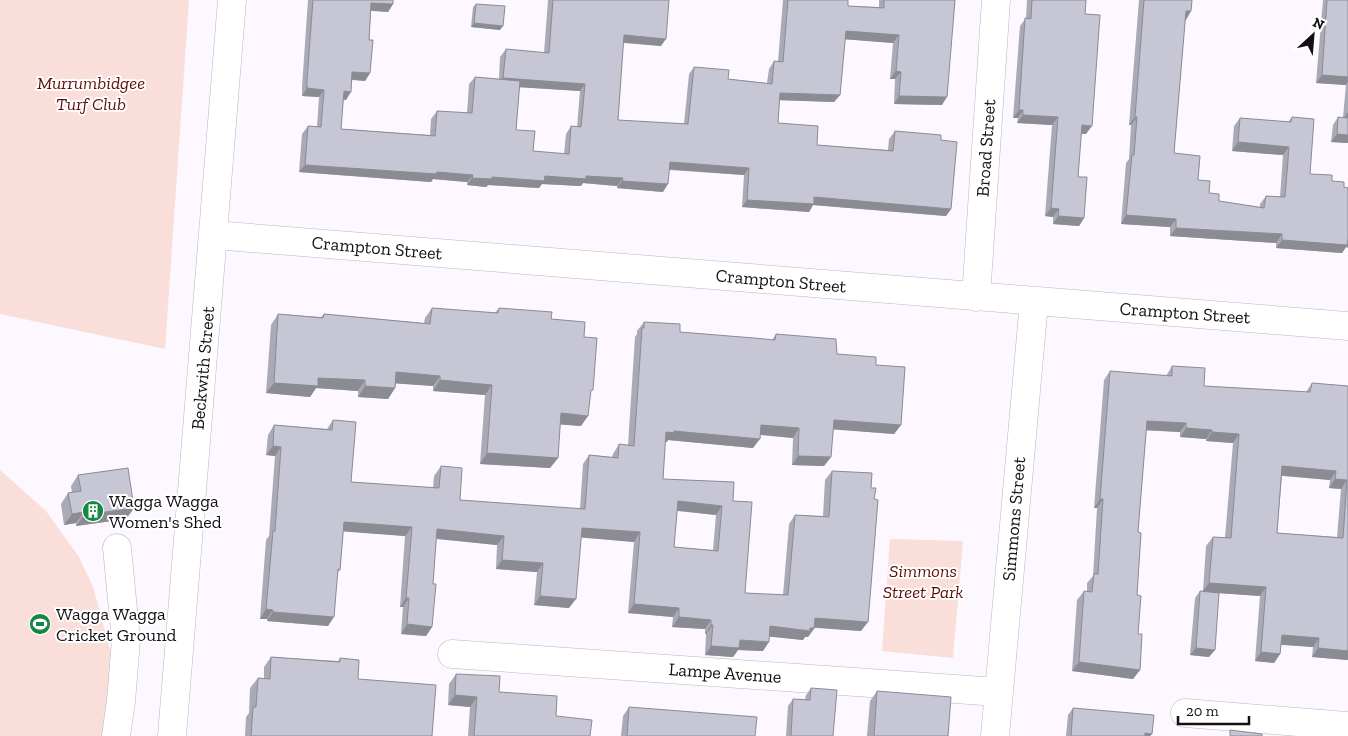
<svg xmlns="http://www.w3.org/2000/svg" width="1348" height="736" font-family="'Zilla Slab',serif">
  <rect width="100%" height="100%" fill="#fdf7ff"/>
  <!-- green -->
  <path fill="#f9deda" d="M0,0h189l-24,349 -165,-35z
    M0,470l46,41 33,46 14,30 18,66 2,44 -7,39h-106z
    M890,539l73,2 -10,117 -71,-7z"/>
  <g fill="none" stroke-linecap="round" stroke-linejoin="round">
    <!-- minor casing -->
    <g stroke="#bdb4bf" stroke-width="29">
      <path id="minor" d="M214,235l1134,91
        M976,297l20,-297
        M452,654l546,38
        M1185,713l163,13
        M116,736l5,-35 5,-61 -9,-92
        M172,736l60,-736
        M995,736l39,-434"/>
    </g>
    <!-- minor -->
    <use href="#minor" stroke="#fff" stroke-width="28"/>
  </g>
  <!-- wall -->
  <path fill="#aaaab6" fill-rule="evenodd" d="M308,0h85v4l-5,8 -17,-1 -2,29 1,33 -5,8 -13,-1 -6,20 -3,-1 -2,30 89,6 1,-16 6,-8 30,2 2,-29 6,-7 24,2 1,-22 6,-8 38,4 4,-53h115l-2,46 -38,-3 -5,77 66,4 5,-50 5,-7 34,12 39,4 2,-14 5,-8h4l5,-61h65v6l31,1v-7h76l-13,105 -48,-1 1,-25h-5l3,-36 -48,-4 -5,56 -6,7 -55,-2 -1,23 39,22 71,5 1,-11 6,-8 46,9 10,69 -5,7 -133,-11 -4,7 -67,-5 2,-32 -75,-5 -6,22 -46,-4v-2l-34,-3 -2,3 -39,-2 -3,4 -51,-3 -2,2 -19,-2v-3l-34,-3 -2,3 -132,-10 3,-38 6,-8 9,1 2,-30 -17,-1v-9zM519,87l61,4 -3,36 -6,-1 -5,8 -2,20 -31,-3 -17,-21z
    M1027,0h59l-1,14 1,120h-5l-3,43 6,41 -5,8 -26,-2v-7l-8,-1 7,-91 -35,-2 1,-5h-5l7,-92 6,-8z
    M1139,0h53l-1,11 -6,9 -11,133 35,40 10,8 41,6v-3l6,-8 14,1 3,-42 -51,-4 2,-25 6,-8 48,4 4,-5 18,57 22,7 12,6 2,60 -4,6 -66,-5v-5l-106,-7v-9l-49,-3 5,-61 3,-4 2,-34h-2z
    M1323,0h25v143l-17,-1 2,-17 5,-8h5l3,-32 -30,-2z
    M476,4l24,26 -29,-3 2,-20z
    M432,308l63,5 4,-5 52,11 33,18 6,56 -9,33 -21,-2 -2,34 -8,10 -70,-4 5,-69 -52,-4v-5l-37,-3 -1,5 -7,11 -30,-2v-6l-42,-3 -6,9 -44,-4 5,-68 7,-11 43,3 3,-3 100,9 1,-5z
    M644,322l36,10 92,8 4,-6 61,20 39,11 25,60 -7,9 -61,-5 -2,28 -7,9 -32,-1 1,-27 -33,-3 -7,13 -85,-8 -1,2h-2l-2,37 70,22 12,92 38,2 6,-71 6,-9 28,1 2,-36 7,-9 29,160 -46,-3 -7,9h-3l-2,3 -34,-4 -6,15 -25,-1 -5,7 -28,-2 1,-21h-1v-5l-33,-2 1,-10 -45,-4 6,-71 -53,-5 -12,71 -35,-3 3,-33 -41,-3 1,-24 -61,-6 -3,45 -1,43 -6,9 -25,-2 2,-27h-3l5,-71 -62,-5 -3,39 -3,3 -9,53 -61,-5v-2h-7l6,-79 3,-4 6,-80 -9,-1 2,-20 6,-10 53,4 6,-9 18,62 82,6 1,-12 7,-10 19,34 120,9 3,-45 6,-9 23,2 1,-3 6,-10 9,1 7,-108 2,-3v-3zM677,511l39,4 -3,35 -39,-3z
    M1172,366l32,20 102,6 6,-9 36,3v274l-36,-3 1,-10 -32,-2 -1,9 -6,9 -19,-2 5,-65 -41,-3 -10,64 -19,-2 5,-57 5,-7h3l3,-45 7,-9 12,1 8,-95 -27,-2v-2l-26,-2v-5l-34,-2 -8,102 -1,63 1,39 2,36 -7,9 -61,-8 5,-71 7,-9h3v-8l6,-7 4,-68h-3l10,-128 6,-9 56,5zM1282,476l48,4 -1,8 12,1 -4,48 -60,-4z
    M78,475l56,33 -8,11 -50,7v-3l-12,2 -3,-21 7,-11h4l-1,-7z
    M271,657l67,4 2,-3 18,21 74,57h-187l1,-19 3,-4 1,-25 8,-10h6v-11z
    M456,674l43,18 57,24 34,20h-122l2,-29 -22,-2 1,-21z
    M811,688l22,48h-47l2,-30 5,-7 12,1 1,-5z
    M877,691l71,45h-81l3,-35z
    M629,707l126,29h-134l2,-20z
    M1073,708l79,26 -2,2h-84l2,-21z"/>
  <!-- shaded-wall -->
  <path fill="#8b8b94" d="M371,3l22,1 -5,8 -22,-2z
    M1186,11h5l-5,9 -6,-1z
    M474,23l29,3 -3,4 -29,-3z
    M846,31l53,4 -6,8 -52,-4z
    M624,35l42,4 -5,7 -43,-4z
    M896,71l5,1 -6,7h-5z
    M352,72l18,1 -5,8 -18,-2z
    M1322,75l26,2v5l-2,3 -30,-2z
    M503,78l82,6 -5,7 -82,-5z
    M307,88l17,2 -5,7 -17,-1z
    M344,91l7,1 -5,8 -7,-1z
    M780,93l60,2 -6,7 -60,-2z
    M899,96l48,1 -5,8 -48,-1z
    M1019,110h4l-5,8h-5z
    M1348,112v8l-5,-1z
    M1023,115l35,2 -6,8 -35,-2z
    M1135,117h2l-6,8h-2z
    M1082,125l10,1 -6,8 -10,-1z
    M1337,134l11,1v8l-17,-1z
    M1238,142l51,5 -6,8 -51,-4z
    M670,162l79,6 -5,7 -79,-6z
    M305,165l132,7 36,3 -6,7 -34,-3 -2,3 -132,-10z
    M545,176h41l37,2 -6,8 -34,-3 -2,3 -39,-2 -3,4 -51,-3 -2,2 -19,-2 5,-7z
    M622,181l46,3 -5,8 -46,-4z
    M814,197l137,12 -5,7 -133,-11 -4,7 -67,-5 5,-7z
    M1051,208l8,1 -6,8 -8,-1z
    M1126,215l50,4 -6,8 -49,-3z
    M1058,216l26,2 -5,8 -26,-2z
    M1176,228l106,6 -6,9 -106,-7z
    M1348,239v9l-2,-1 -4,6 -66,-5 6,-8z
    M396,372l44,4 -7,10 -44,-3z
    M318,378l47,2 -7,11 -42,-3 -6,9 -44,-4 8,-10z
    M440,380l52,5 -7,10 -52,-4z
    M365,386l30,2 -7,11 -30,-2z
    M561,413l27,3 -7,10 -28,-2z
    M834,420l67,5 -7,9 -66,-5z
    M1147,421l39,2 -6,9 -40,-2z
    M761,425l38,3 -6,10 -39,-4z
    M1186,428l26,2 -6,9 -26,-2z
    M674,431l86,8 -7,9 -85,-8 -1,2 -7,-1 6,-9z
    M1212,432l27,2 -6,9 -27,-2z
    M273,446l8,1 -6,9 -9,-1z
    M487,453l71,5 -8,10 -70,-4z
    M798,456l33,1 -7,9 -32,-1z
    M1282,466l54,5 -6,9 -54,-5z
    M1335,479l12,1 -6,9 -12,-1z
    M1100,499h3l-6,9h-3z
    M678,501l44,5 -6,9 -44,-5z
    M134,508l-8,11 -50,7 8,-11z
    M84,512l-8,11 -12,2 8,-11z
    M344,522l68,5 -7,9 -68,-5z
    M582,528l58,4 -6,10 -59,-5z
    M437,529l67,7 -7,9 -67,-7z
    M502,560l41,3 -6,9 -41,-3z
    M1209,583l57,4 -6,9 -58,-4z
    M540,596l36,3 -7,9 -35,-3z
    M406,598h3l-6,9h-3z
    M634,604l45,4 -6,9 -45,-4z
    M266,609l7,1 -6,9h-7z
    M273,612l61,5 -6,9 -61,-5z
    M679,617l32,3 -6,9 -33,-2z
    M815,618l53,4 -7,9 -52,-4z
    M407,624l25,3 -6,9 -25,-2z
    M711,625h2l-7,9h-1z
    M770,626l40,2h4l-6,9h-3l-2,3 -40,-4z
    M1282,635l37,3 -6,9 -38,-3z
    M740,640l29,2 -6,9 -25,-1 -5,7 -28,-2 6,-9z
    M1196,648l19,2 -6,7 -19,-2z
    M1318,648l30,3v9l-36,-3z
    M1261,652l19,2 -6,9 -19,-2z
    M1079,662l61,8 -7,9 -61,-8z
    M455,695l22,2 -7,10 -22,-2z
    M1145,733l7,1 -2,2h-7z"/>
  <!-- building -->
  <path fill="#c6c6d4" stroke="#8b8b94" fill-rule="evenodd" d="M313,0h80v4l-22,-1 -2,37h4l-3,33 -18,-1 -1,20 -7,-1 -3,38 94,7 2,-25 35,2 3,-36 45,4 -4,49 19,1 -2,20 36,3 2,-28 10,1 4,-43 -82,-6 3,-29 43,4 4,-53h116l-3,39 -42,-4 -6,85 70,4 6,-57 35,3 -1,9 44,5 2,-23 9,1 5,-62h60v6l36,2v-8h71l-8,97 -48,-1 2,-24 -5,-1 3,-36 -53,-4 -6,64 -60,-2 -2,30 40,3 -1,19 76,6 2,-20 46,4v5l16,2 -6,67 -137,-12v7l-67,-4 2,-32 -79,-6 -2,22 -46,-3 1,-3 -37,-2v3l-41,-3 -1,5 -52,-4 -1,2 -19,-1 1,-3 -36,-3 -1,2 -131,-9 3,-39 13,1 3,-37 -17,-2v-8z
    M1032,0h54l-1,14 15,1 -8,111 -10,-1 -4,52h9l-3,41 -26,-2 1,-7 -8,-1 7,-91 -35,-2v-5h-4l6,-92 6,1z
    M1144,0h48l-1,11h-5l-12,142 26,3 -2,24 12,1 -1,12 10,1v7l45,7 2,-12 19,1 4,-50 -51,-5 2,-24 51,4 1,-5 22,2 -4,55 22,1v6l12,1v5l4,1v51l-1,6 -65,-5v-6l-106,-6v-9l-50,-4 6,-60h2l3,-38h-2z
    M1327,0h21v77l-26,-2z
    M476,4l29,2 -2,20 -29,-3z
    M1338,117l10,1v17l-11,-1z
    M432,308l66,5 1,-5 53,4 -1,7 34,3 -1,15 13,1 -4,52h-2l-3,26 -27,-3 -3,45 -71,-5 5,-68 -52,-5v-4l-44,-4 -1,16 -30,-2v-6l-47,-2v8l-44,-3 4,-69 45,4 1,-4 106,10z
    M644,322l36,2v8l74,6 21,2 1,-6 60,5 1,15 39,3v8l29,2 -4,58 -67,-5 -3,37 -33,-1 1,-28 -38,-3 -1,14 -86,-8v2l-8,-1 -3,47 71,3 -1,19 19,1 -7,91 43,2 7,-80 34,2 3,-46 40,2 -1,15h5l-2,11 4,1 -10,122 -53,-4 -1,10h-4v3l-40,-5 -1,16 -29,-2 -1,8 -28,-2 2,-21h-2v-5l-32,-3v-9l-45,-4 6,-72 -58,-4 -6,71 -36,-3 3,-33 -41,-3 2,-24 -67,-7 -4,55h3l-4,43 -25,-3 2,-26h-3l6,-71 -68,-5 -4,48 -2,-1 -4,48 -61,-5v-2l-7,-1 7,-78h2l6,-84 -8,-1 1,-21 58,5 1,-10 23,2 -5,60 88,6 2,-22 21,2 -2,32 125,9 4,-54 29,3 1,-14 15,2 8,-118h2zM678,501l44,5 -4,45 -44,-4z
    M1172,366l33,2 -1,18 106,6 2,-9 36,3v265l-30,-3 1,-10 -37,-3 -2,19 -19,-2 5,-65 -57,-4 4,-46 18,1 8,-104 -27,-2v-2l-26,-2v-5l-39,-2 -9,111 3,1 -4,62 4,1 -3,38h4l-2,36 -61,-8 5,-71 8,1 2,-18h4l5,-75h-3l10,-128 62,5zM1282,466l54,5 -1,8 12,1 -4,58 -66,-5z
    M128,468l6,40 -50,7v-3l-12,2 -4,-21 13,-2 -3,-16z
    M1200,591l19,2 -4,57 -19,-2z
    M271,657l69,5v-4l19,2 -1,19 78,6 -4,51h-181l2,-29h3l2,-29 12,1z
    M456,674l44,2 -1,16 58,4 -1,20 36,4 -2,16h-116l3,-39 -22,-2z
    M811,688l26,2 -4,46h-42l2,-37 17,1z
    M877,691l74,6 -3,39h-74z
    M629,707l128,10 -2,19h-128z
    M1073,708l81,7 -2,19 -7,-1v3h-74z
    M1230,730l32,4v2h-32z"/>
  <!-- icons -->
  <defs>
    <g id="building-disc" transform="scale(1.125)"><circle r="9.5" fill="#158942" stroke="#fff"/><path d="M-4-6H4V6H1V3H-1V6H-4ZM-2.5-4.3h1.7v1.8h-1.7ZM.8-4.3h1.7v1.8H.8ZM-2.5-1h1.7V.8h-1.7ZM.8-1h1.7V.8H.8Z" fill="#fff"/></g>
    <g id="stadium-disc" transform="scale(1.125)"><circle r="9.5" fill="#158942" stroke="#fff"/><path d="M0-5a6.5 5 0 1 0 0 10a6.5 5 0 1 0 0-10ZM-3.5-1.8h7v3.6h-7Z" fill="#fff"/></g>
  </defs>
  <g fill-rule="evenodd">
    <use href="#building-disc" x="93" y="511"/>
    <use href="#stadium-disc" x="40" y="624"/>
  </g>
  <g text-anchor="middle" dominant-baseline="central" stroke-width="4" stroke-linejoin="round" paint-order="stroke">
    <!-- park labels -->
    <g font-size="18" font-style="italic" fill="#600c08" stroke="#fff">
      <text x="91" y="83">Murrumbidgee<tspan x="91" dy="21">Turf Club</tspan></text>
      <text x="923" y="571">Simmons<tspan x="923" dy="21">Street Park</tspan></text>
    </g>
    <!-- street labels -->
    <g font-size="18" fill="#131014" stroke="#fff">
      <text transform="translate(986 148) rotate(-86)">Broad Street</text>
      <text transform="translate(377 248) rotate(5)">Crampton Street</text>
      <text transform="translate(781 281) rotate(5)">Crampton Street</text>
      <text transform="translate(1185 313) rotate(4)">Crampton Street</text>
      <text transform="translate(203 368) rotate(-85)">Beckwith Street</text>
      <text transform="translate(1014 519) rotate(-85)">Simmons Street</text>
      <text transform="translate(725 673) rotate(4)">Lampe Avenue</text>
    </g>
    <!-- poi labels -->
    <g font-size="18" fill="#131014" stroke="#fff" text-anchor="start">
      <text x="109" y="501">Wagga Wagga<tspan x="109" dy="21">Women's Shed</tspan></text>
      <text x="56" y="614">Wagga Wagga<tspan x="56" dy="21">Cricket Ground</tspan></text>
    </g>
  </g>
  <!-- north arrow -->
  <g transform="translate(1313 35) rotate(26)" stroke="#ffffff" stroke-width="4" paint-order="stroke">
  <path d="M0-4L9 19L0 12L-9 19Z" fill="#131014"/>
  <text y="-8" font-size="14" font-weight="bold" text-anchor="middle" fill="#131014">N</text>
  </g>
  <!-- scale -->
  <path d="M1178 716v8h71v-8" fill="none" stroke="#131014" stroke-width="2.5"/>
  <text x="1186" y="716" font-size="15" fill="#131014" stroke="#ffffff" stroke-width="4" paint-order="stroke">20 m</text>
</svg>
